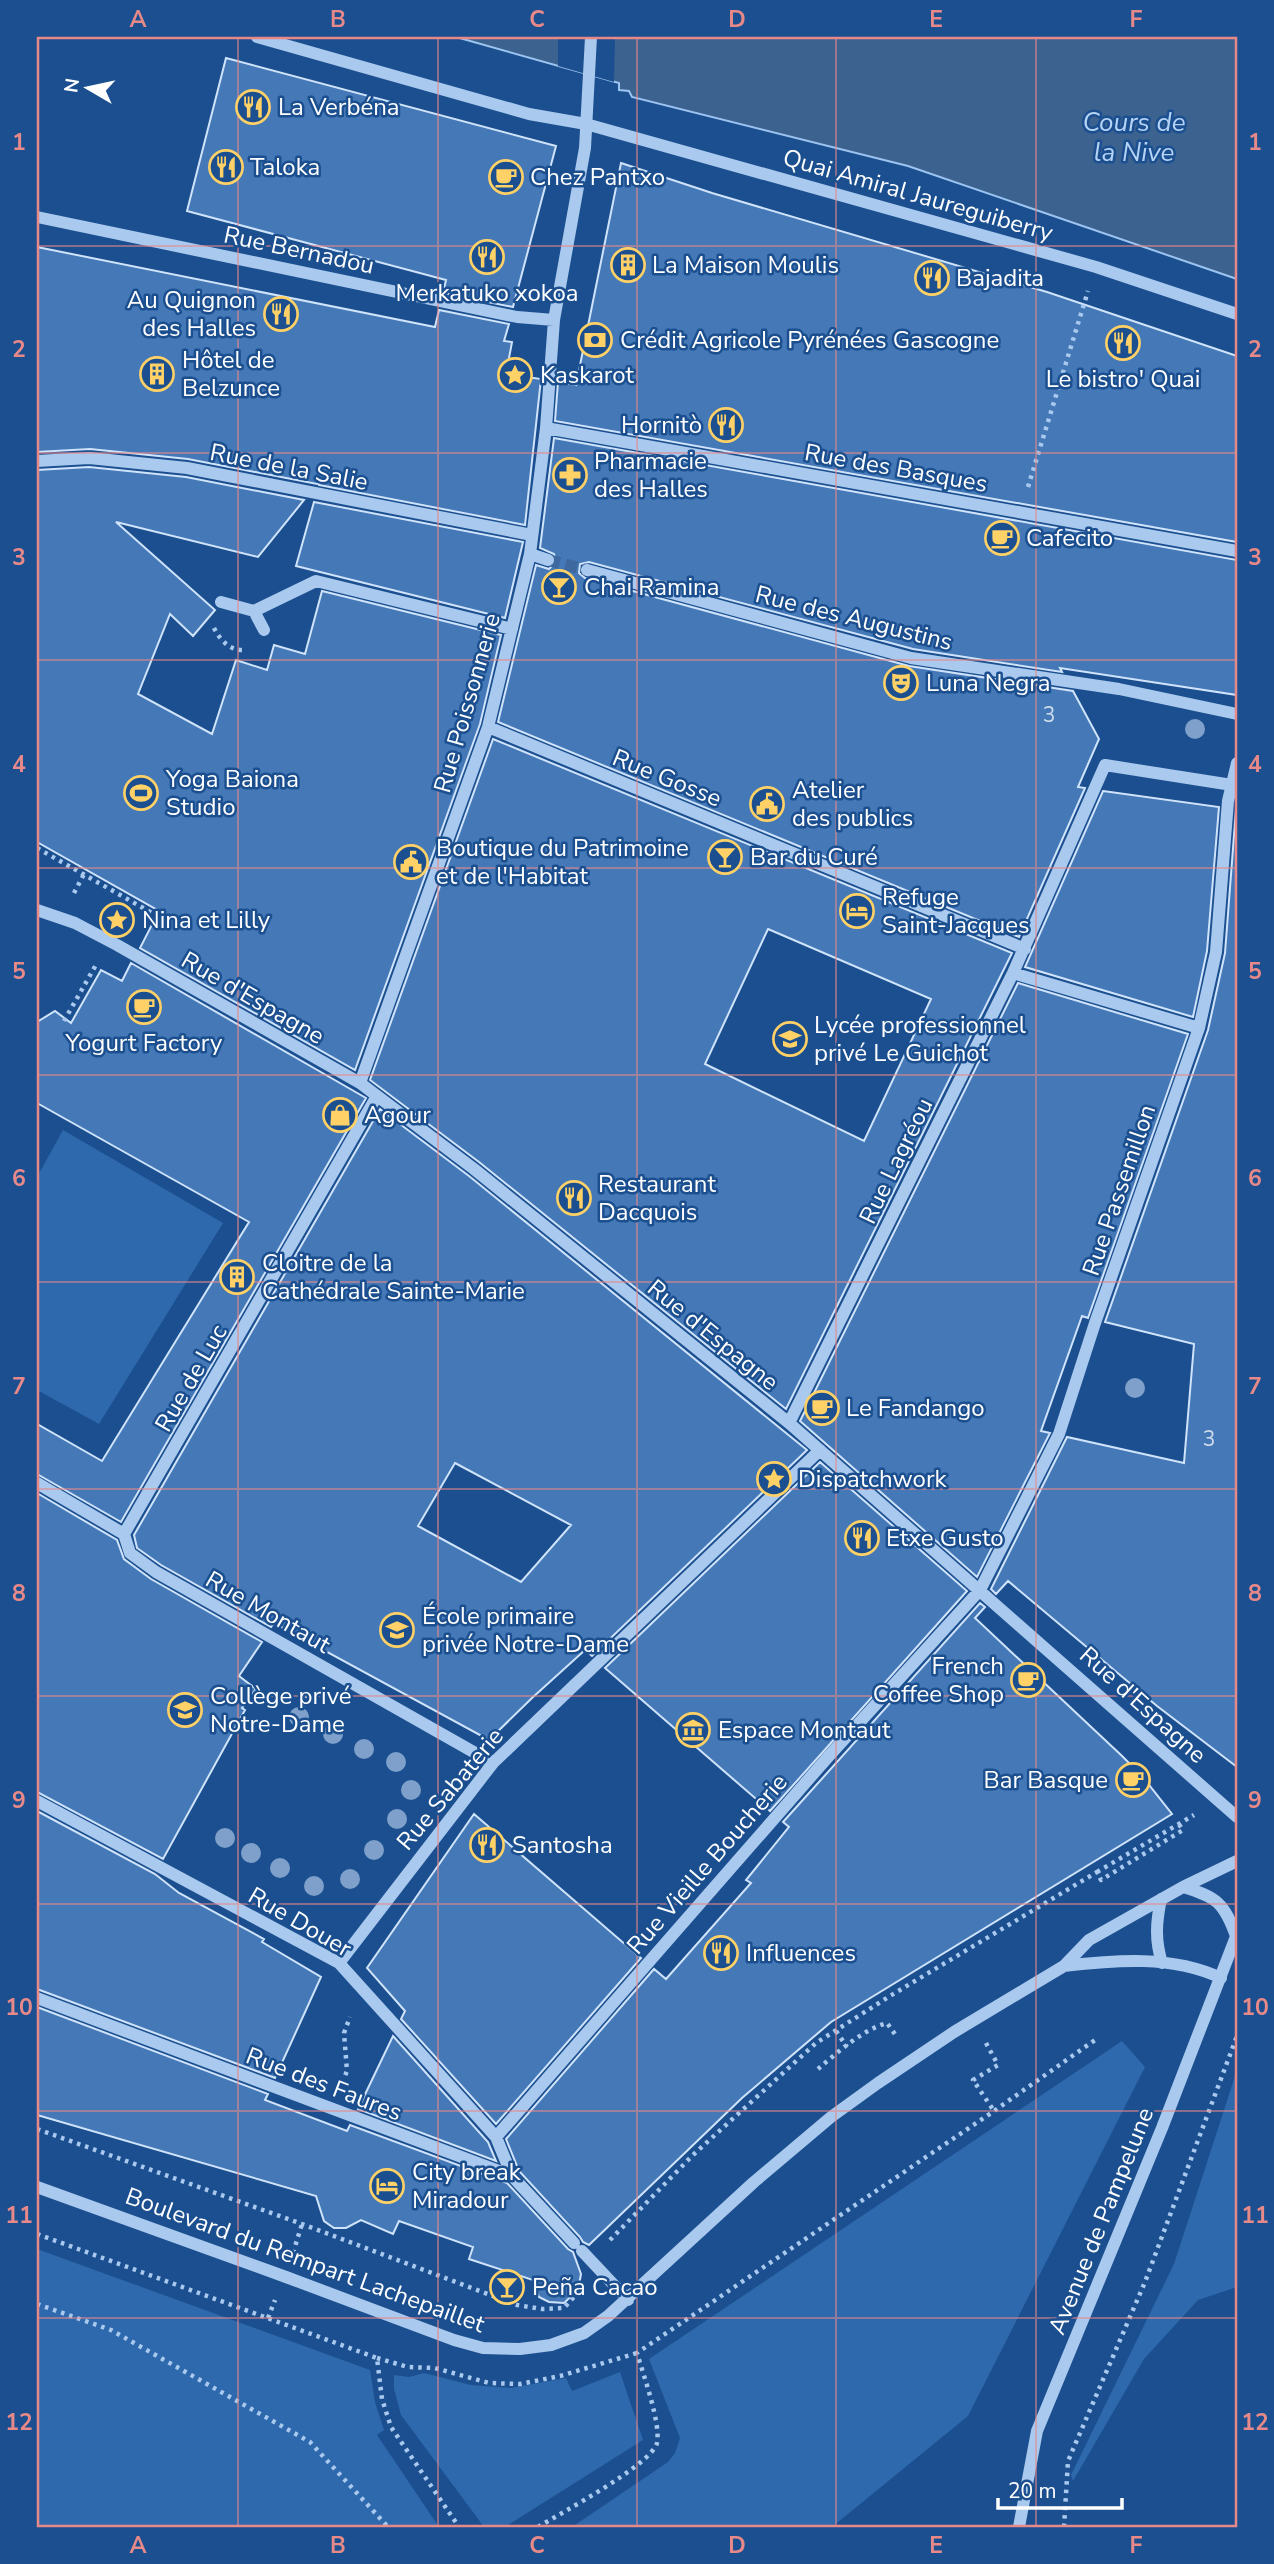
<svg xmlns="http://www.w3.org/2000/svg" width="1274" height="2564" font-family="'Nunito Sans',sans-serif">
  <rect width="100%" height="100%" fill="#1b4f8f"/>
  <!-- green -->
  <path fill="#2e69ad" d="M63,1130l160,93 -124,201 -62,-34v-213z
    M1122,2041l23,26 -177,349 -136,111h-260l96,-65 7,-9 5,-15 -31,-79z
    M1237,2070v217l-39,13 -54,59 -71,122 -2,-6 103,-211z
    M37,2249l333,121 5,32 9,28 -7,5 62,92h-402z
    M620,2372l23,68 -138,87h-21l-83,-112 -7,-26v-14l15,2 15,-4 47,12 40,3 55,-10 6,13z"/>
  <!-- water -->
  <path fill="#3c6290" stroke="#9cc4f0" stroke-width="2" d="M456,37h781v242l-329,-113 -276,-69 -3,-6 -10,-1v-7z"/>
  <!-- pier -->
  <path fill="#1b4f8f" d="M558,37h57l-1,45 -56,-16z"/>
  <!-- building -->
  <path fill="#4478b7" stroke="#cfe3fa" stroke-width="2" fill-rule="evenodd" d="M226,58l330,88 -43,161 -70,-14 3,-13 -259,-69z
    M621,163l91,30 335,99 190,64v186l-682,-121 3,-39 18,3z
    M37,247l398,80 4,-17 70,14 -5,17 8,1 -6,32 35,5 -16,146 -206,-40 1,-4 -3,3 -129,-25 -98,-10 -53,3z
    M554,438l683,122v135l-177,-27 2,4 -149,-23 -324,-87 -9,2 -1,9 6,5 324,88 164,25 26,48 -21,48 7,1 -66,149 -521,-215 38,-157 13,4 7,-7 -2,-8 -14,-6z
    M89,467l97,10 118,23 -46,57 -142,-35 99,88 -22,26 -23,-22 -32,80 74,40 24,-74 31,10 7,-25 31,9 17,-63 179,44 -21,89 -125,346 -215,-122 19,-37 -122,-69v-372z
    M314,502l209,40 -18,76 -209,-52z
    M493,739l519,214 -226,456 -307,-247 -109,-82zM768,929l163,70 -67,142 -159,-77z
    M1103,791l116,16 -12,144 -14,66 -168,-50z
    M1236,809l1,1v957l-80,-61 -149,-125 -12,13 -5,-5 76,-152 117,26 10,-119 -89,-22 103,-292 17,-77z
    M131,963l235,135 -245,424 -84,-48v-50l65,37 147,-239 -212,-119v-81l18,-11 16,12 30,-53 21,11z
    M1018,983l170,51 -100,284 -6,-2 -41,115 9,2 -73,144 -177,-156z
    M380,1109l89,67 338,274 -215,206 -7,-6 -53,48 -43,42 -215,-117 -3,4 -110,-62 -24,-17 -3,-13zM455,1463l116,62 -50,57 -103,-56z
    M820,1462l147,129 -197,220 -165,-143z
    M37,1493l80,47 7,19 27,20 111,63 -23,34 17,13 -14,19 3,2 -82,149 -126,-67z
    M980,1603l5,4 -10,11 146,137 21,21 30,38 -341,208 -89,76 -153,147 -6,-3 -3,-5 -61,-66 -13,-32 148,-170 12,10 85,-96 -5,-3 43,-53 -6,-5z
    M37,1811l118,63 24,19 85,46 -2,3 59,35 -46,101 -238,-89z
    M474,1814l167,144 -145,166 -95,-105 4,-8 -38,-43z
    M37,2007l231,87 -3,6 82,31 3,-6 157,58 61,66 5,3 8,22 -3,16 -14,13 -15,-1 -10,-5 -6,-17 -64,-21 4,-12 -74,-26 -6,13 -32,-14 -15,8h-12l-10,-7 -8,-25 -279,-81z
    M393,2036l95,106 8,19 -138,-52z"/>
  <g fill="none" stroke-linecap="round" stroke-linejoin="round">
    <!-- minor-tunnel -->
    <path stroke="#3d69a0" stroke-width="12" stroke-dasharray="12 6" stroke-linecap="butt" d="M548,560l39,10"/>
    <!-- path -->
    <path stroke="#a9c9ee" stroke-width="4.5" stroke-dasharray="3.5 5" stroke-linecap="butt" d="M1028,487l60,-196
      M214,628c6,12 16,23 30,22
      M37,848l115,65 -9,17
      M74,893l10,-19
      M64,1021l33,-58
      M303,1706l6,-16
      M1097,1872l97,-57
      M836,2031l11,16
      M986,2043l12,22 -25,15 21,31
      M818,2069c20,-17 44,-39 69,-46l10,14
      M342,2083l5,-12 -3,-38 6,-16
      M37,2129l265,95 215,81 25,4 22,-1 17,-19
      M37,2234l340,124 5,41 9,28 68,100
      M610,2240l83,-85 123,-112 74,-47 207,-124 4,8 82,-50 -5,-7
      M293,2253l9,-29
      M37,2304l74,26 199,112 78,85
      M268,2318l7,-18
      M377,2358l31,9 27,1 54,15 31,1 40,-8 77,-23
      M538,2527c23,-14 113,-62 119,-84 4,-20 -14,-69 -20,-90l357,-242 101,-71
      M1064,2527l4,-66 77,-179 92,-246"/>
    <!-- minor -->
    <path stroke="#a9c9ee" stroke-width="12" d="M257,37l272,77 57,10 510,143 141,47
      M37,217l480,100 37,3
      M546,428l691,123
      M37,461l52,-3 98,10 345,67
      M530,554l18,6
      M587,570l324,88 208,31 118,25
      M221,602l33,9 62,-30 196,48
      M254,611l10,19
      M488,727l537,222
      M37,910l38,13 42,22 243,138 114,86 315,254 448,394
      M1013,973l186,55
      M360,1083l128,-356 42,-173 16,-126 8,-108 31,-172 6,-111
      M789,1423l224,-450 92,-208 127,20
      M37,1483l87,51 6,19 26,19 337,191
      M124,1534l253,-438
      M37,1801l302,162 157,174 16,39
      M1183,1887c34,10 41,16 53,49
      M1161,1899c-5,24 -6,41 1,64
      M339,1963l154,-200 327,-313
      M1064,1966c52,-6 108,-11 157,12
      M37,1998l475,178 62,67
      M496,2137l332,-380 152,-167 79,-156 36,-111 104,-295 17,-76 12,-151 9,-38
      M37,2187l249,90 168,63 29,8 37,1 31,-4 33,-12 24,-17 146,-134 77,-65 47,-34 76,-51 110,-66 25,-26 94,-53 54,-26
      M582,2251l46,49
      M1019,2527l18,-96 125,-303 75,-194"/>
  </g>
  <!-- trees -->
  <g fill="#7ea0ca">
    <circle cx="1195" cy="729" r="10"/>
    <circle cx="1135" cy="1388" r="10"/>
    <circle cx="299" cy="1717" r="10"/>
    <circle cx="333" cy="1734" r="10"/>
    <circle cx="364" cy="1749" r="10"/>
    <circle cx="396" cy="1762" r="10"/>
    <circle cx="411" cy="1790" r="10"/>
    <circle cx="397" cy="1819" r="10"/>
    <circle cx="225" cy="1838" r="10"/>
    <circle cx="374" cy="1850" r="10"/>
    <circle cx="251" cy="1853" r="10"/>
    <circle cx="280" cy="1868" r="10"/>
    <circle cx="350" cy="1879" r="10"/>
    <circle cx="314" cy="1886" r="10"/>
  </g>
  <!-- grid -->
  <path fill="none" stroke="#e88989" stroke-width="2" stroke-opacity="0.55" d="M238,37v2490M438,37v2490M637,37v2490M836,37v2490M1036,37v2490M37,246h1200M37,453h1200M37,660h1200M37,868h1200M37,1075h1200M37,1282h1200M37,1489h1200M37,1696h1200M37,1904h1200M37,2111h1200M37,2318h1200"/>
  <!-- icons -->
  <defs>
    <g id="restaurant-ring" transform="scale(1.75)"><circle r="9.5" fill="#1b4f8f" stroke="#ffd166" stroke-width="1.5"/><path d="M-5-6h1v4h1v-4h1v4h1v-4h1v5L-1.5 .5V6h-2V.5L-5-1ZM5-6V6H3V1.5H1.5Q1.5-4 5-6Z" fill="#ffd166"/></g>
    <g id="cafe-ring" transform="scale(1.75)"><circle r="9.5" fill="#1b4f8f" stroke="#ffd166" stroke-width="1.5"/><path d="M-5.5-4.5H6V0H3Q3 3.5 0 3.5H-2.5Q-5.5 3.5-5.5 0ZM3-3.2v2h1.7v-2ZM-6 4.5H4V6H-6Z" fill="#ffd166"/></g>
    <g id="building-ring" transform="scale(1.75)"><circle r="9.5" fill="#1b4f8f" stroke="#ffd166" stroke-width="1.5"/><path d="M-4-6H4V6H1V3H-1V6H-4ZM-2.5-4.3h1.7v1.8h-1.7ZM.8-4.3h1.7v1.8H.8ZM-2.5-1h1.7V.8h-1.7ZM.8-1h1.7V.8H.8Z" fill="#ffd166"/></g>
    <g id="bank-ring" transform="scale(1.75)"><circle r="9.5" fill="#1b4f8f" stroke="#ffd166" stroke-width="1.5"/><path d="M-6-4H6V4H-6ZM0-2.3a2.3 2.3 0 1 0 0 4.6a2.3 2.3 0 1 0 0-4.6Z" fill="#ffd166"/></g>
    <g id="sight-ring" transform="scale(1.75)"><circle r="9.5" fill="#1b4f8f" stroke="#ffd166" stroke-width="1.5"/><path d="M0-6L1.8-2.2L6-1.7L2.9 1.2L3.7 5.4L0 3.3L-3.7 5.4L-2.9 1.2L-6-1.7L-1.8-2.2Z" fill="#ffd166"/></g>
    <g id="pharmacy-ring" transform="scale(1.75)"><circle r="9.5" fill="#1b4f8f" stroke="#ffd166" stroke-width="1.5"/><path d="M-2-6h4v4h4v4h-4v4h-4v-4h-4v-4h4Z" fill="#ffd166"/></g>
    <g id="bar-ring" transform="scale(1.75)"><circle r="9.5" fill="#1b4f8f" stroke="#ffd166" stroke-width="1.5"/><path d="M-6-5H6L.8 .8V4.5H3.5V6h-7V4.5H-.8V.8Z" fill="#ffd166"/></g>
    <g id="theatre-ring" transform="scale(1.75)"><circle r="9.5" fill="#1b4f8f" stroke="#ffd166" stroke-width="1.5"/><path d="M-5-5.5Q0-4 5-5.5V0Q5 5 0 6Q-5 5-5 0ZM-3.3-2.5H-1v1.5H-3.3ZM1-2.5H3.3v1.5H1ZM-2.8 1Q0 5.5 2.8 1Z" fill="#ffd166"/></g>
    <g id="stadium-ring" transform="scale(1.75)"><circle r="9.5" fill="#1b4f8f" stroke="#ffd166" stroke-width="1.5"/><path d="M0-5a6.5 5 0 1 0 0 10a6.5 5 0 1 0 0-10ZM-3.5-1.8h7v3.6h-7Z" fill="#ffd166"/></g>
    <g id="civic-ring" transform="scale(1.75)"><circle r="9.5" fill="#1b4f8f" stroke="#ffd166" stroke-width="1.5"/><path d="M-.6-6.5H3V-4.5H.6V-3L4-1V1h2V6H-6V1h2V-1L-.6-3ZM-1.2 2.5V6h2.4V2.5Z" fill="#ffd166"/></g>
    <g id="hotel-ring" transform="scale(1.75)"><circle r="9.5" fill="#1b4f8f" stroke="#ffd166" stroke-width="1.5"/><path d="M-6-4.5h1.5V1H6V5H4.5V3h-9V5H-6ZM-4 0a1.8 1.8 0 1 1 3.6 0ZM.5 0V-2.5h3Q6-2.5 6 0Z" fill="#ffd166"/></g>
    <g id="school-ring" transform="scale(1.75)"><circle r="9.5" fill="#1b4f8f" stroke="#ffd166" stroke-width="1.5"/><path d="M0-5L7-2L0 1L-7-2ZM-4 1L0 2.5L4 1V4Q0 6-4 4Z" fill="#ffd166"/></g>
    <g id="shop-ring" transform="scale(1.75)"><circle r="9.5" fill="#1b4f8f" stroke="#ffd166" stroke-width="1.5"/><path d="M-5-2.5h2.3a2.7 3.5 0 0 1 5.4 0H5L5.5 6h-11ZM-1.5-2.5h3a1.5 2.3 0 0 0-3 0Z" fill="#ffd166"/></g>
    <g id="museum-ring" transform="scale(1.75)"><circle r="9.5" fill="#1b4f8f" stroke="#ffd166" stroke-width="1.5"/><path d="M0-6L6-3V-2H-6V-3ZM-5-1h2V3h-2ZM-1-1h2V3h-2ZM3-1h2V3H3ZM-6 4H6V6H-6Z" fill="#ffd166"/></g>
  </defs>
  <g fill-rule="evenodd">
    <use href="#restaurant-ring" x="253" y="107"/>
    <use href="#restaurant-ring" x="226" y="167"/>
    <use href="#cafe-ring" x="506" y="177"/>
    <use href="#restaurant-ring" x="487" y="257"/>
    <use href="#building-ring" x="628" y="265"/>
    <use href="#restaurant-ring" x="932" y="278"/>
    <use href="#restaurant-ring" x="281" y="314"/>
    <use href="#bank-ring" x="595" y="340"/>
    <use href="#restaurant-ring" x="1123" y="343"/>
    <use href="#building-ring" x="157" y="374"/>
    <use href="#sight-ring" x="515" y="375"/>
    <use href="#restaurant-ring" x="726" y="425"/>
    <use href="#pharmacy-ring" x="570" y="475"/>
    <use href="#cafe-ring" x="1002" y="538"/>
    <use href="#bar-ring" x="559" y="587"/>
    <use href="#theatre-ring" x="901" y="683"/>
    <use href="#stadium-ring" x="141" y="793"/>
    <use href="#civic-ring" x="767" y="804"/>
    <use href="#bar-ring" x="725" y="857"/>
    <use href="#civic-ring" x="411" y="862"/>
    <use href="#hotel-ring" x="857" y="911"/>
    <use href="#sight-ring" x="117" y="920"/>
    <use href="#cafe-ring" x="144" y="1007"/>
    <use href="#school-ring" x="790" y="1039"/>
    <use href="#shop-ring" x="340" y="1115"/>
    <use href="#restaurant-ring" x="574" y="1198"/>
    <use href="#building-ring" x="237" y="1277"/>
    <use href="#cafe-ring" x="822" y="1408"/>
    <use href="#sight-ring" x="774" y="1479"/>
    <use href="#restaurant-ring" x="862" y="1538"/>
    <use href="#school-ring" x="397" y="1630"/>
    <use href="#cafe-ring" x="1028" y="1680"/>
    <use href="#school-ring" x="185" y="1710"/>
    <use href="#museum-ring" x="693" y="1730"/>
    <use href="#cafe-ring" x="1133" y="1780"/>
    <use href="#restaurant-ring" x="487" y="1845"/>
    <use href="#restaurant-ring" x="721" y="1953"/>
    <use href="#hotel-ring" x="387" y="2186"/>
    <use href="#bar-ring" x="507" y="2287"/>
  </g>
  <g text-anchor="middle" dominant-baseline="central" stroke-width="5" stroke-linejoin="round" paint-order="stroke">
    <!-- number labels -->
    <g font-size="21" fill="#d0dded">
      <text x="1049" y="715">3</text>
      <text x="1209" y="1439">3</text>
    </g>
    <!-- poi labels -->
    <g font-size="24" fill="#fff" stroke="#1b4f8f" text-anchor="start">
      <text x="278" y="107">La Verbéna</text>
      <text x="250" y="167">Taloka</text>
      <text x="530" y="177">Chez Pantxo</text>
      <text x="652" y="265">La Maison Moulis</text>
      <text x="956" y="278">Bajadita</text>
      <text x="487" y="293" text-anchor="middle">Merkatuko xokoa</text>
      <text x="256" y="300" text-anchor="end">Au Quignon<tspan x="256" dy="28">des Halles</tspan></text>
      <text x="620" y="340">Crédit Agricole Pyrénées Gascogne</text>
      <text x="182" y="360">Hôtel de<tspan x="182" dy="28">Belzunce</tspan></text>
      <text x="540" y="375">Kaskarot</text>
      <text x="1123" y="379" text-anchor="middle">Le bistro' Quai</text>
      <text x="702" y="425" text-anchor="end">Hornitò</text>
      <text x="594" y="461">Pharmacie<tspan x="594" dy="28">des Halles</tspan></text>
      <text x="1026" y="538">Cafecito</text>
      <text x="584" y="587">Chai Ramina</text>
      <text x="926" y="683">Luna Negra</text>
      <text x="166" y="779">Yoga Baiona<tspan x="166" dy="28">Studio</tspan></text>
      <text x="792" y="790">Atelier<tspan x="792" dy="28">des publics</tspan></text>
      <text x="436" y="848">Boutique du Patrimoine<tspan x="436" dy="28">et de l'Habitat</tspan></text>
      <text x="750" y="857">Bar du Curé</text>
      <text x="882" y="897">Refuge<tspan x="882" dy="28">Saint-Jacques</tspan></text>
      <text x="142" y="920">Nina et Lilly</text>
      <text x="814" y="1025">Lycée professionnel<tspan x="814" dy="28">privé Le Guichot</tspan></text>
      <text x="144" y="1043" text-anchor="middle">Yogurt Factory</text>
      <text x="364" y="1115">Agour</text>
      <text x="598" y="1184">Restaurant<tspan x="598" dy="28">Dacquois</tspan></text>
      <text x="262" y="1263">Cloitre de la<tspan x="262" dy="28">Cathédrale Sainte-Marie</tspan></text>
      <text x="846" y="1408">Le Fandango</text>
      <text x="798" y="1479">Dispatchwork</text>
      <text x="886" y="1538">Etxe Gusto</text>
      <text x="422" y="1616">École primaire<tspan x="422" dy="28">privée Notre-Dame</tspan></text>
      <text x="1004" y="1666" text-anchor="end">French<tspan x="1004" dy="28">Coffee Shop</tspan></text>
      <text x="210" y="1696">Collège privé<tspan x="210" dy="28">Notre-Dame</tspan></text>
      <text x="718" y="1730">Espace Montaut</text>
      <text x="1108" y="1780" text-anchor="end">Bar Basque</text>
      <text x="512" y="1845">Santosha</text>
      <text x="746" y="1953">Influences</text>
      <text x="412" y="2172">City break<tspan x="412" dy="28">Miradour</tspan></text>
      <text x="532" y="2287">Peña Cacao</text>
    </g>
    <!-- street labels -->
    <g font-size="24" fill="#fff" stroke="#1b4f8f">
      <text transform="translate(918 195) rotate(16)">Quai Amiral Jaureguiberry</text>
      <text transform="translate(299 250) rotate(12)">Rue Bernadou</text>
      <text transform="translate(289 467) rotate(11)">Rue de la Salie</text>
      <text transform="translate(896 468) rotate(10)">Rue des Basques</text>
      <text transform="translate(854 618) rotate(14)">Rue des Augustins</text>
      <text transform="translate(467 703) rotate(-74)">Rue Poissonnerie</text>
      <text transform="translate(667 778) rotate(22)">Rue Gosse</text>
      <text transform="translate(253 998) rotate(30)">Rue d'Espagne</text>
      <text transform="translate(896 1161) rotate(-64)">Rue Lagréou</text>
      <text transform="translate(1119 1190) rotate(-71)">Rue Passemillon</text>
      <text transform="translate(713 1335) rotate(39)">Rue d'Espagne</text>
      <text transform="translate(191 1378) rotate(-60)">Rue de Luc</text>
      <text transform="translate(268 1612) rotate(30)">Rue Montaut</text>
      <text transform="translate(1143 1705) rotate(42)">Rue d'Espagne</text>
      <text transform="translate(450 1789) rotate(-50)">Rue Sabaterie</text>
      <text transform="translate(707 1864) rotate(-49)">Rue Vieille Boucherie</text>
      <text transform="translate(300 1922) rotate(30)">Rue Douer</text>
      <text transform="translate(324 2084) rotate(21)">Rue des Faures</text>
      <text transform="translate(1101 2221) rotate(-68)">Avenue de Pampelune</text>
      <text transform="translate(305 2260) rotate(20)">Boulevard du Rempart Lachepaillet</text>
    </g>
    <!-- water labels -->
    <g font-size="26" font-style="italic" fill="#b5d3f5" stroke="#1b4f8f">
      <text x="1134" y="122">Cours de<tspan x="1134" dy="30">la Nive</tspan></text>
    </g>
  </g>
  <!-- border -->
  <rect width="1274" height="2564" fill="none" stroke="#1b4f8f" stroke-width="77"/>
  <!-- north arrow -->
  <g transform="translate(88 88) rotate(279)" stroke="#1b4f8f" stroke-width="5" paint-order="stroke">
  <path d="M0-5L12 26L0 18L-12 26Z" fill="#ffffff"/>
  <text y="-10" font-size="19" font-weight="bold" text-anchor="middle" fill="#ffffff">N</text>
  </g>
  <!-- scale -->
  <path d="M998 2498v10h124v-10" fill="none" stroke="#ffffff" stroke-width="3.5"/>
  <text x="1008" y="2498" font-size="21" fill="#ffffff" stroke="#1b4f8f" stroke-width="5" paint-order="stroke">20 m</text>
  <rect x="38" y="38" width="1198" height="2488" fill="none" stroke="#e88989" stroke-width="2.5"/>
  <g font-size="23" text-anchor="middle" font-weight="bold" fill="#e88989">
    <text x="138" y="27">A</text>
    <text x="338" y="27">B</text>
    <text x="537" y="27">C</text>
    <text x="737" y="27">D</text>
    <text x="936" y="27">E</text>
    <text x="1136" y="27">F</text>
    <text x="19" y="150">1</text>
    <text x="1255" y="150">1</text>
    <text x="19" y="357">2</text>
    <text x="1255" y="357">2</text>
    <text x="19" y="565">3</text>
    <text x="1255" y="565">3</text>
    <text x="19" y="772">4</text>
    <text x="1255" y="772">4</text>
    <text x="19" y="979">5</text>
    <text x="1255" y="979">5</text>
    <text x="19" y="1186">6</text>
    <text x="1255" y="1186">6</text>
    <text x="19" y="1394">7</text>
    <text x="1255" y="1394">7</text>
    <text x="19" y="1601">8</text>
    <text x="1255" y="1601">8</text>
    <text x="19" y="1808">9</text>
    <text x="1255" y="1808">9</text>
    <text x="19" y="2015">10</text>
    <text x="1255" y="2015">10</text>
    <text x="19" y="2223">11</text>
    <text x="1255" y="2223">11</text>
    <text x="19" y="2430">12</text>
    <text x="1255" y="2430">12</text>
    <text x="138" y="2553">A</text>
    <text x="338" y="2553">B</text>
    <text x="537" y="2553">C</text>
    <text x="737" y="2553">D</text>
    <text x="936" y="2553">E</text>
    <text x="1136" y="2553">F</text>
  </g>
</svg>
